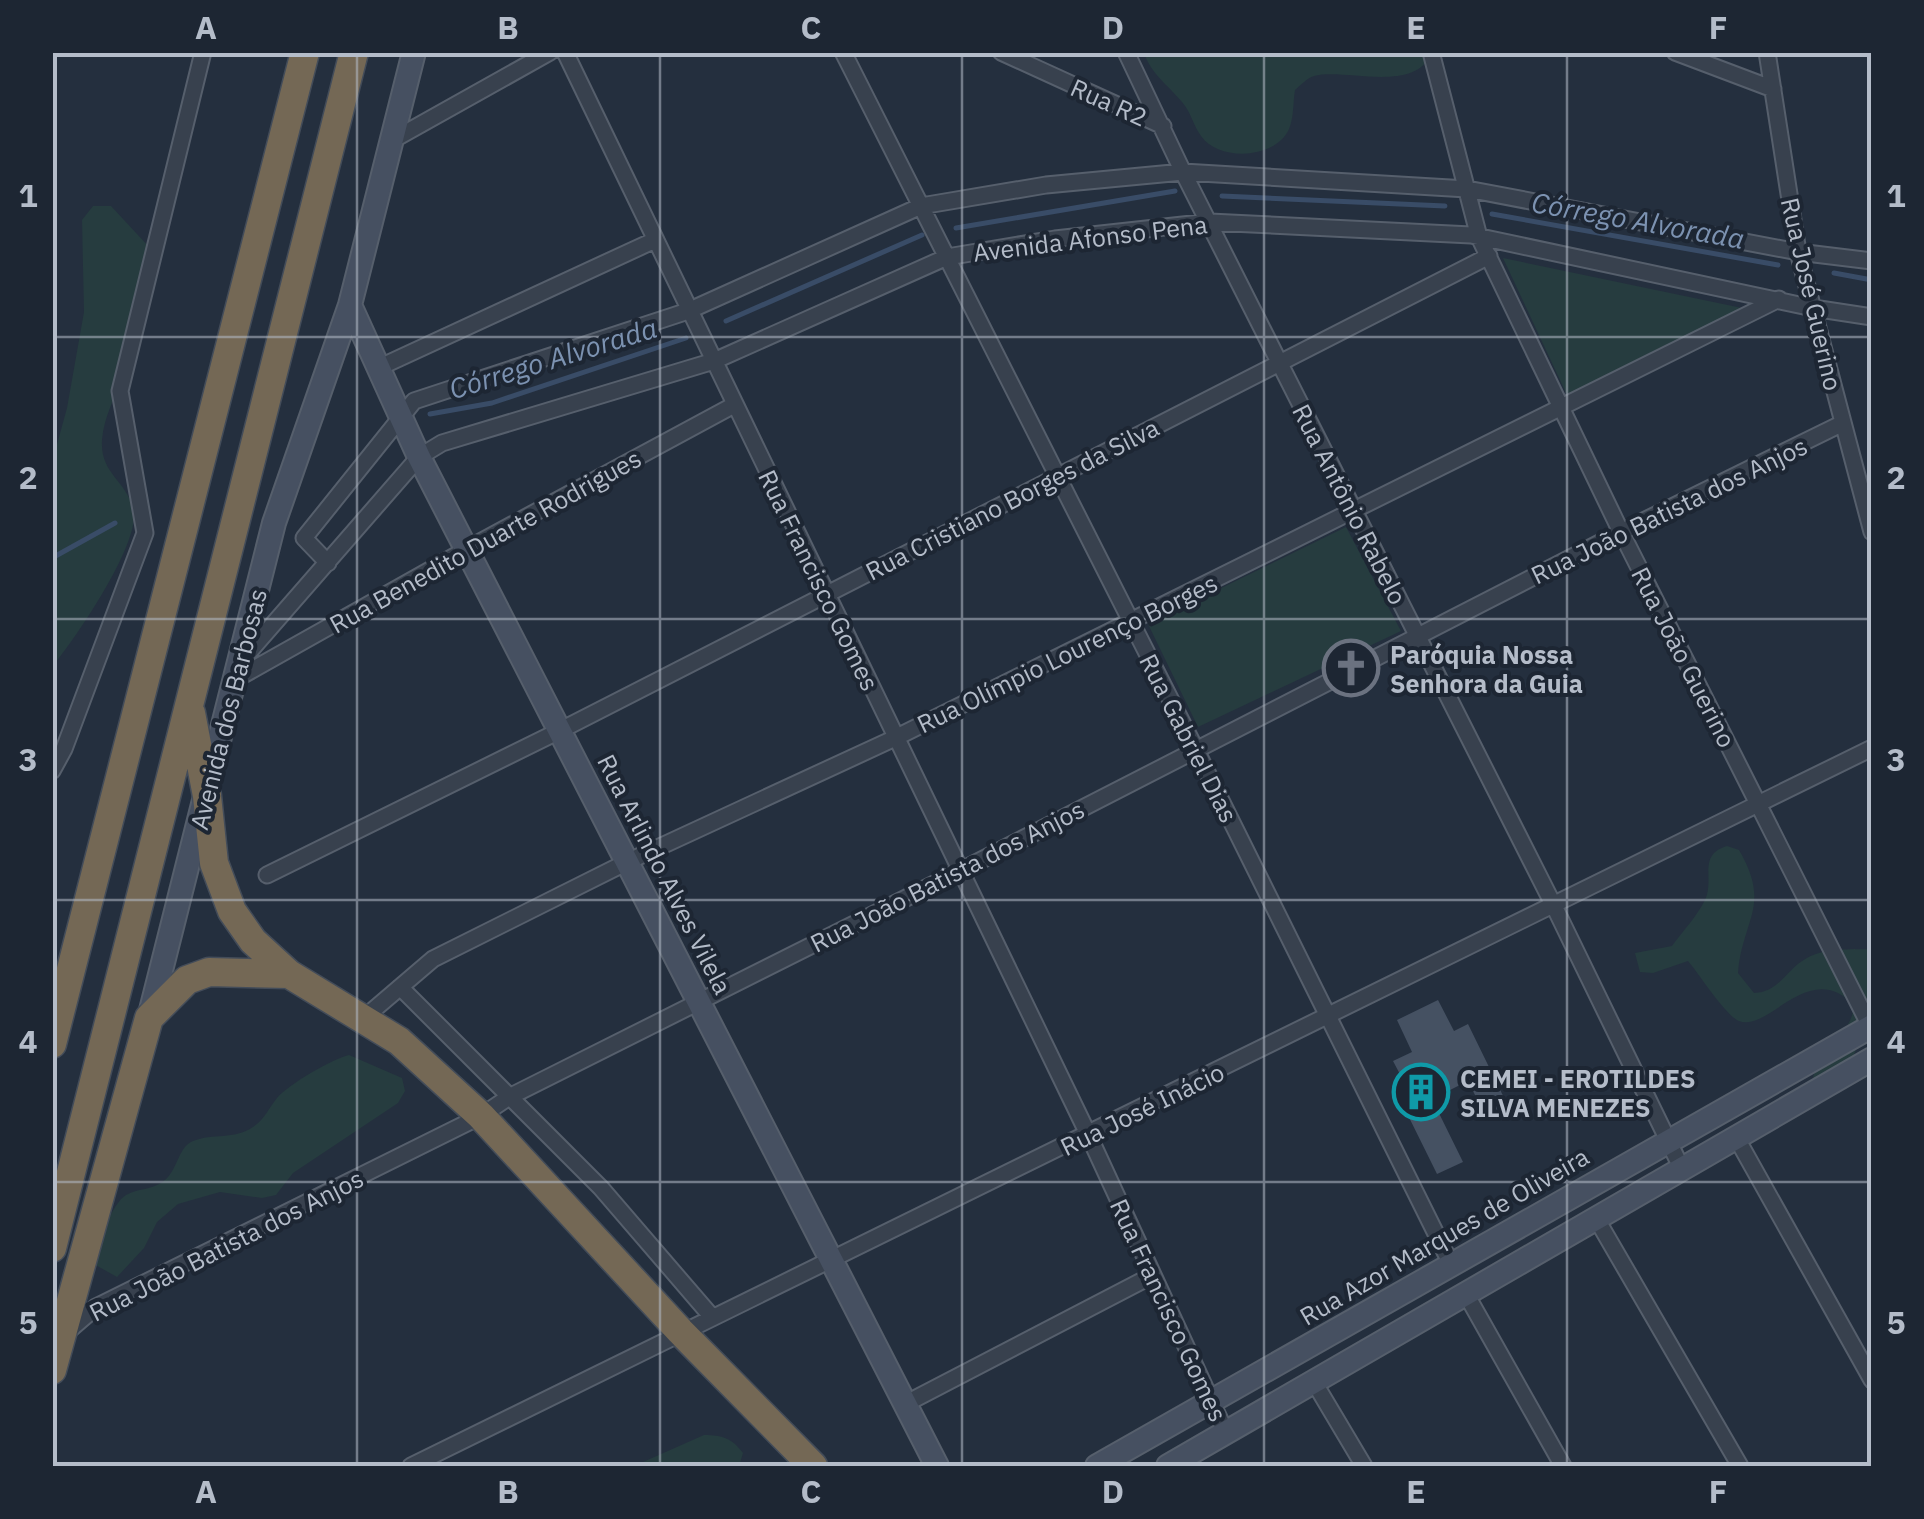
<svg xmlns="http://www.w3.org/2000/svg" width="1924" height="1519" font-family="'IBM Plex Sans',sans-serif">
  <rect width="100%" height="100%" fill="#242f3e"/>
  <!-- green -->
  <path fill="#263c3f" d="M1144,53h287c-15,41 -86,15 -117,23 -7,2 -13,9 -19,14 -2,11 -1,28 -6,39 -13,30 -70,33 -88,7 -8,-11 -10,-24 -19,-34 -15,-18 -30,-27 -38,-49z
    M93,206h18l39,42c-9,42 -14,87 -27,127 -8,23 -19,41 -21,65 -2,33 22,39 31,67 11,32 -58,132 -80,159v-207l14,-51 17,-96 -2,-92z
    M1503,258l239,50 -175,87z
    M1346,527l55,104 -203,96 -50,-103z
    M1727,846l12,4c33,56 3,70 -1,123l16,20c26,-1 32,-24 53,-35 20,-11 42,-8 64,-9v74l-12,19 -14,36 -20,10 -12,-8c2,-30 39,-43 41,-75 -46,-47 -85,28 -115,16 -13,-5 -40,-47 -51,-60l-35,12 -13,-1 -5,-19 37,-7c11,-15 25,-30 33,-46 10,-21 -8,-45 22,-54z
    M349,1055l53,23 3,13 -7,12 -105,70 -17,22 -14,3 -42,-6 -42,12 -21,18 -13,26 -27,29 -25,-14c4,-16 20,-60 34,-68 15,-8 29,-4 42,-18 10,-11 11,-30 25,-36 20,-8 41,-1 60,-14 11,-7 16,-19 24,-29 12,-14 55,-39 72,-43z
    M704,1435c18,0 28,3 39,18l-4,13h-105z"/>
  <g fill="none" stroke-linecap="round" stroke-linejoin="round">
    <!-- stream -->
    <path stroke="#394c67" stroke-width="5" d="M1222,196l223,10
      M1492,214l286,51
      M956,228l219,-37
      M1834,273l38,7
      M726,321l196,-86
      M430,414l62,-11 194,-65
      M52,558l63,-35"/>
  </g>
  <!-- building -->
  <path fill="#455162" d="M1438,1000l16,31 14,-7 41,84 -22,11 -19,-38 -36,18 31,63 -26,12 -44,-89 10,-5 -10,-19 19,-9 -15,-32z"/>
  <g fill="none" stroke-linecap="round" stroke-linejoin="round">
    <!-- street casing -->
    <g stroke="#565f6c" stroke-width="19">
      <path id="street" d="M565,52l524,1084 137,297
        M843,52l352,696 256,516
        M1001,52l162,74
        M1126,52l57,120 370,732 129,265
        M1431,52l48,185 142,295 251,498
        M1675,52l98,37
        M1767,52l31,200 74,280
        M391,141l159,-89
        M378,368l277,-128
        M328,563l-24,-25 110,-137 274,-90 233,-105 125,-21 137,-13 284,17 331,63 74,9
        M242,660l177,-203 23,-14 272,-82 233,-104 108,-18 155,-17 261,13 342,73 59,9
        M236,679l233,-131 265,-143
        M52,771l12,-22 81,-216 -25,-142 83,-339
        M267,875l294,-145 928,-474
        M400,987l201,201 111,129
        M364,1018l69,-59 194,-97 268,-124 884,-439
        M1736,1137l136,243
        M1596,1218l144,248
        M1466,1294l97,172
        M67,1332l29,-25 385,-191 28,-19 451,-226 661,-339 222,-109
        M1314,1382l50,84
        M905,1404l248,-129
        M411,1466l1461,-718"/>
    </g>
    <!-- secondary casing -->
    <g stroke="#565f6c" stroke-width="26">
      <path id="secondary" d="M350,305l69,152 518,1009
        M149,1018l125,-495 76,-218 64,-253
        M1097,1466l775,-440
        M1168,1466l704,-407"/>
    </g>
    <!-- highway casing -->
    <g stroke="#434c59" stroke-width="31">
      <path id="highway" d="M191,713l16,83 7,67 18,48 21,30 36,33 110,67 82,75 199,215 133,135
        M52,1044l253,-992
        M52,1248l302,-1196
        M52,1370l97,-352 38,-38 22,-8 80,2"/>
    </g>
    <!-- street -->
    <use href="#street" stroke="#38414e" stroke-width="15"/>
    <!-- secondary -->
    <use href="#secondary" stroke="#465061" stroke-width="22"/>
    <!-- highway -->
    <use href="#highway" stroke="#746855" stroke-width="28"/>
  </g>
  <!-- grid -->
  <path fill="none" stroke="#b4bcc9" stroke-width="2.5" stroke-opacity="0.55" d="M357,52v1414M660,52v1414M962,52v1414M1264,52v1414M1567,52v1414M52,337h1820M52,619h1820M52,900h1820M52,1182h1820"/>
  <!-- icons -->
  <defs>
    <g id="church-ring" transform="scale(2.875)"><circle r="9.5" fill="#1d2633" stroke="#6b7280" stroke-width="1.5"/><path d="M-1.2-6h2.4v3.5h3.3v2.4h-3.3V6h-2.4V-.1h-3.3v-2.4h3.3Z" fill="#6b7280"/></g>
    <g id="building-ring" transform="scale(2.875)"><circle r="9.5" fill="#1d2633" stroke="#0f9aa8" stroke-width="1.5"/><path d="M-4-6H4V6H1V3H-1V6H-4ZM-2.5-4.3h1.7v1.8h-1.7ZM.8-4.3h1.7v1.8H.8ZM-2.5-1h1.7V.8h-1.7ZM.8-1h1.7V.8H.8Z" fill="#0f9aa8"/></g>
  </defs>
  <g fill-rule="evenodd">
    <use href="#church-ring" x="1351" y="668"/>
    <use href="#building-ring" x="1421" y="1092"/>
  </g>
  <g text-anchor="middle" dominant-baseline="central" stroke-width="8" stroke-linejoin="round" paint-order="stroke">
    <!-- street labels -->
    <g font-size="25" fill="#b4bcc9" stroke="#1d2633">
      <text transform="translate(1109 102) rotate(24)">Rua R2</text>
      <text transform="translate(1090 238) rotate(-7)">Avenida Afonso Pena</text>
      <text transform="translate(1812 294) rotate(77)">Rua José Guerino</text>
      <text transform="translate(1012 499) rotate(-27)">Rua Cristiano Borges da Silva</text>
      <text transform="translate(1350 504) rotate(63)">Rua Antônio Rabelo</text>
      <text transform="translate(1669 510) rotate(-26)">Rua João Batista dos Anjos</text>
      <text transform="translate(485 541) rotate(-29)">Rua Benedito Duarte Rodrigues</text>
      <text transform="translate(819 580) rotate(64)">Rua Francisco Gomes</text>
      <text transform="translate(1067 653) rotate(-26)">Rua Olímpio Lourenço Borges</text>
      <text transform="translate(1684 657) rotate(63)">Rua João Guerino</text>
      <text transform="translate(228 709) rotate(-76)">Avenida dos Barbosas</text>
      <text transform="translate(1189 738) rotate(63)">Rua Gabriel Dias</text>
      <text transform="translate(665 874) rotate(63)">Rua Arlindo Alves Vilela</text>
      <text transform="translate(947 876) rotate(-27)">Rua João Batista dos Anjos</text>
      <text transform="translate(1142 1109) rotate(-26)">Rua José Inácio</text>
      <text transform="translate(1444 1236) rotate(-30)">Rua Azor Marques de Oliveira</text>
      <text transform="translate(226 1245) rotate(-27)">Rua João Batista dos Anjos</text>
      <text transform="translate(1169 1310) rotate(65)">Rua Francisco Gomes</text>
    </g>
    <!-- poi labels -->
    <g font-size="25" font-weight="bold" fill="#b4bcc9" stroke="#1d2633" text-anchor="start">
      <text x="1390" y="654">Paróquia Nossa<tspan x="1390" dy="29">Senhora da Guia</tspan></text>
      <text x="1460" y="1078">CEMEI - EROTILDES<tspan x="1460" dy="29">SILVA MENEZES</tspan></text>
    </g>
    <!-- water labels -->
    <g font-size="28" font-style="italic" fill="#7c92b1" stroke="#1d2633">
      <text transform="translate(1638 220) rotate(10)">Córrego Alvorada</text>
      <text transform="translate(553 358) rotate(-17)">Córrego Alvorada</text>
    </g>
  </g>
  <!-- border -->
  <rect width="1924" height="1519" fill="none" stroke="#1d2633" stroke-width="110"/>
  <rect x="55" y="55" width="1814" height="1409" fill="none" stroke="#b4bcc9" stroke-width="4"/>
  <g font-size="32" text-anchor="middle" font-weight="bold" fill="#b4bcc9">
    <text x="206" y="39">A</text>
    <text x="508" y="39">B</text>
    <text x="811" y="39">C</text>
    <text x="1113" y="39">D</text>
    <text x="1416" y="39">E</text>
    <text x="1718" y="39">F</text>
    <text x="28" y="207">1</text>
    <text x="1896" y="207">1</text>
    <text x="28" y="489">2</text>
    <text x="1896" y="489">2</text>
    <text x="28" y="771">3</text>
    <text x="1896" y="771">3</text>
    <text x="28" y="1053">4</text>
    <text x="1896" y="1053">4</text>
    <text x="28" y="1334">5</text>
    <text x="1896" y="1334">5</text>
    <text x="206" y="1503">A</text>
    <text x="508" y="1503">B</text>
    <text x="811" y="1503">C</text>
    <text x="1113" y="1503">D</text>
    <text x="1416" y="1503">E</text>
    <text x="1718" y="1503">F</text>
  </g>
</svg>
